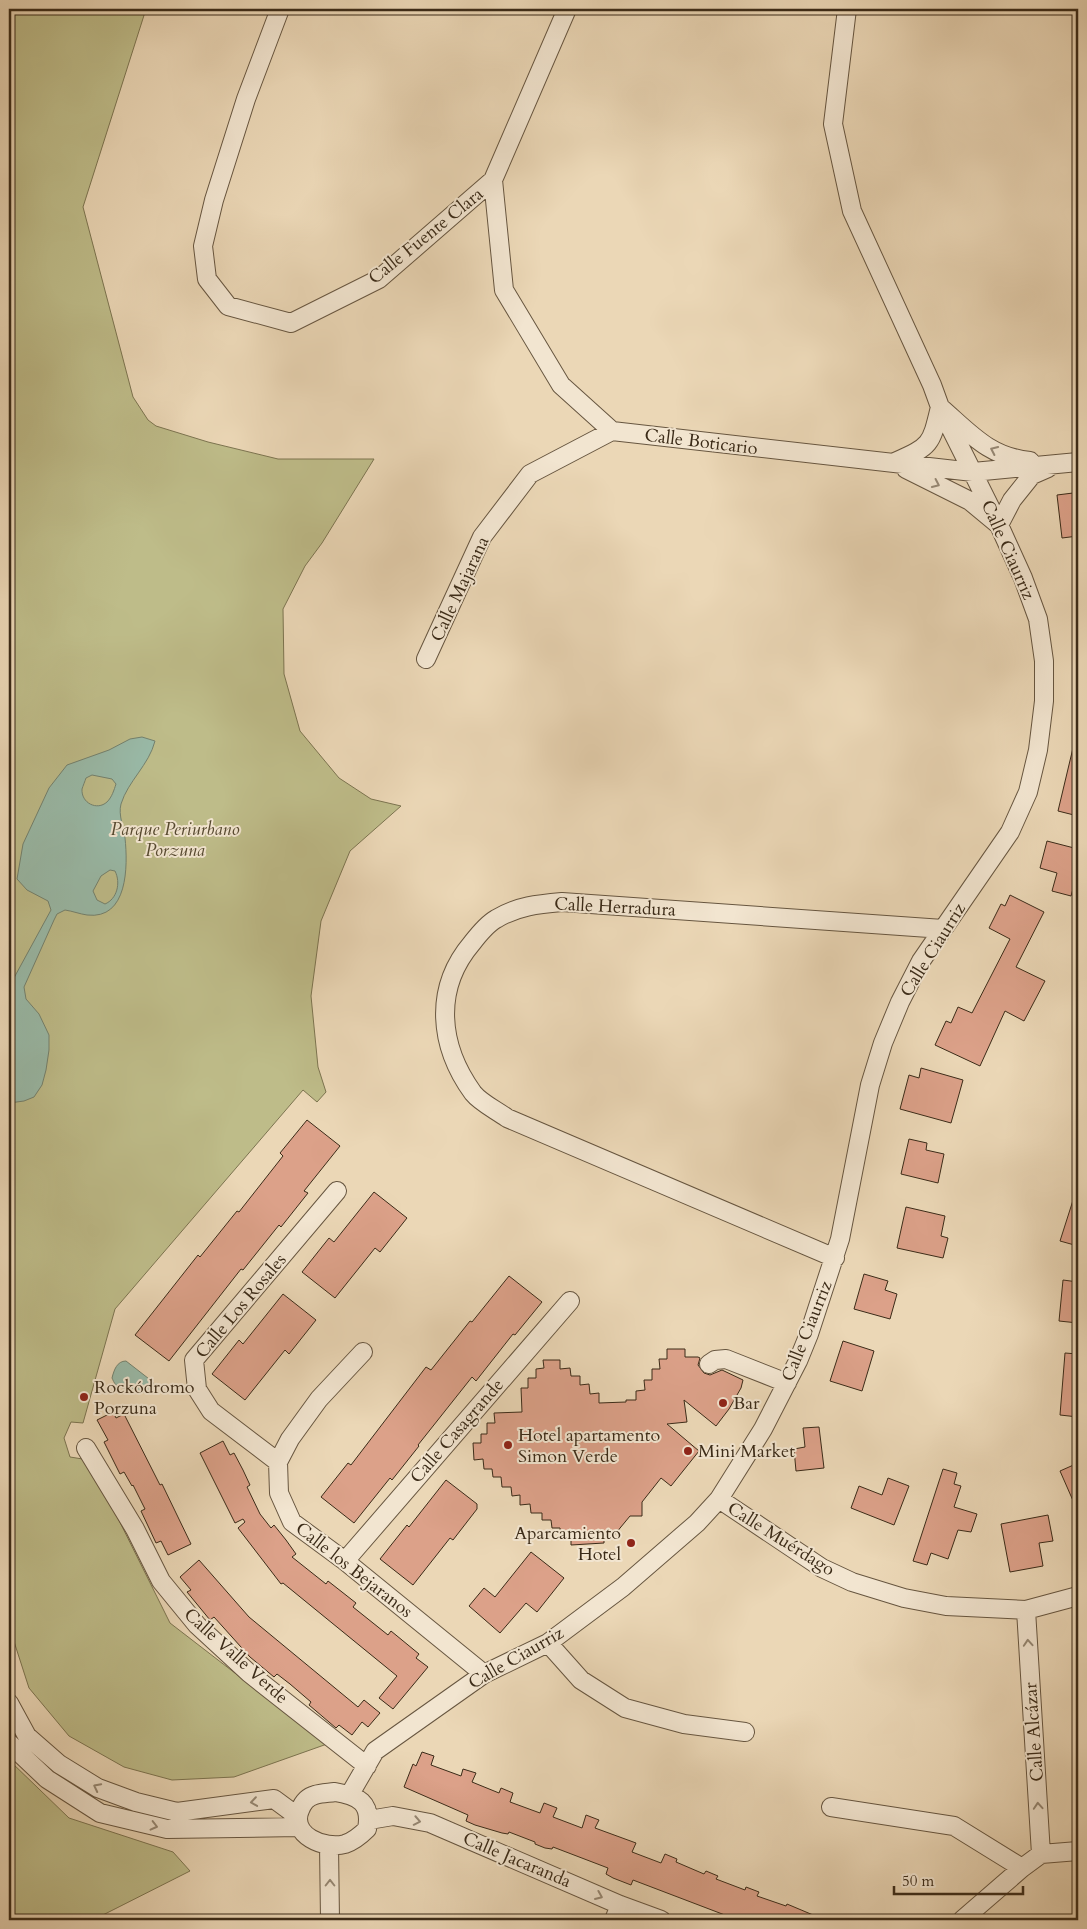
<svg xmlns="http://www.w3.org/2000/svg" width="1087" height="1929" font-family="Cardo,serif">
  <rect width="100%" height="100%" fill="#ebd7b6"/>
  <filter id="stains"><feTurbulence type="fractalNoise" baseFrequency=".004" numOctaves="4"/><feColorMatrix values="0 0 0 0 .2 0 0 0 0 .09 0 0 0 0 .02 0 0 0 .5 -.17"/></filter>
  <radialGradient id="worn" r=".72"><stop offset=".6" stop-color="#630" stop-opacity="0"/><stop offset="1" stop-color="#630" stop-opacity=".3"/></radialGradient>
  <!-- green -->
  <path fill="#bebc89" stroke="#7c7450" d="M9,9h137l-63,198 50,190 15,23 8,6 52,16 70,17h96l-52,84 -17,23 -22,43 1,65 16,57 39,47 32,21 30,7 -51,45 -29,70 -10,75 7,71 8,25 -9,10 -14,-12 -188,219 -32,114 -12,-1 -7,16 6,19 19,3 81,163 157,121 -93,33 -62,3 -48,-13 -55,-31 -40,-48 -20,-62z
    M9,1760l60,58 104,34 17,19 -97,49h-84z"/>
  <!-- water -->
  <path fill="#99baa8" stroke="#73816e" fill-rule="evenodd" d="M142,737l13,4c-6,24 -27,40 -34,63 -3,11 3,24 4,34 3,28 3,82 -38,77 -7,-1 -15,-4 -22,-5l-8,4 -3,6 -30,67 2,12 13,15 10,21v15l-3,20 -4,15 -8,12 -10,4 -15,2v-116l42,-77 -3,-9 -21,-11 -10,-11 6,-35 26,-56 18,-23 42,-15 21,-11zM92,775l20,4 4,5c-2,6 -4,13 -9,18 -10,9 -26,1 -25,-13 1,-3 3,-8 4,-11zM110,870l5,1c6,12 2,28 -10,33l-8,-4 -4,-9 8,-15z
    M126,1361l27,21 2,6 -3,5c-6,1 -30,-4 -36,-8 -2,-2 -3,-5 -4,-7 2,-8 5,-17 14,-17z"/>
  <!-- building -->
  <path fill="#dca189" stroke="#3b2b18" d="M1073,493l1,12 4,-1v32l-16,2 -5,-43z
    M1073,748h5v68l-20,-5z
    M1047,841l31,8v22l-7,25 -19,-5 5,-18 -17,-5z
    M1010,895l34,17 -28,55 29,14 -21,40 -19,-10 -25,55 -45,-21 11,-24 5,2 7,-16 14,6 38,-74 -21,-11 12,-24 4,2z
    M921,1068l42,12 -12,43 -51,-14 9,-34 10,3z
    M307,1120l33,26 -36,45 4,2 -27,34 -2,-2 -36,45 -2,-1 -72,92 -34,-26 63,-80 2,2 37,-46 2,1 44,-56 -3,-3z
    M909,1139l18,4 -1,7 18,4 -6,29 -37,-9z
    M374,1192l33,26 -27,34 -5,-4 -40,50 -33,-26 27,-34 5,4z
    M1075,1194h3v52l-18,-5z
    M906,1207l39,9 -4,20 7,2 -5,20 -46,-10z
    M864,1274l24,7 -3,9 12,4 -7,25 -36,-10z
    M509,1276l33,26 -27,33 -2,-1 -37,47 -4,-4 -54,68 1,1 -27,34 -2,-2 -36,45 -33,-26 27,-34 3,2 75,-98 5,3 39,-49 2,1z
    M1063,1280l15,2v41l-19,-2z
    M283,1294l33,26 -27,34 -4,-4 -40,50 -33,-26 27,-34 4,4z
    M843,1341l31,10 -12,40 -32,-10z
    M667,1349h18v8h13l2,1 -2,7 6,8 6,2 12,-5 21,10 -2,8 -12,21 -13,17 -32,-26 3,22 -20,2 32,27 -28,35 -10,-8 -19,24v14h-12l-19,23h-7v4l-33,2v-9h-10l-1,-8h-8l-1,-8h-9v-7h-11l-1,-9 -10,1v-10l-8,1 -1,-9h-9l-1,-10h-8l-1,-8h-8l-1,-10 -9,1 -1,-17h8v-9h6v-11h8l-1,-10 28,-1 -1,-24h7v-10h8v-9l8,-1 -1,-8h17v9l10,-1 1,8h9v9l9,-1 1,10 9,-1v10l27,-1v-2h10v-9l9,-1 -1,-10h8v-11h8l-1,-10h8z
    M1065,1353l13,1v63l-18,-2z
    M113,1412l3,6 8,-4 36,71 2,-1 29,60 -23,11 -7,-14 -5,2 -15,-32 4,-2 -12,-24 -1,1 -8,-14 -4,2 -16,-32 4,-2 -11,-20z
    M819,1427l5,41 -28,3 -2,-22 11,-2 -2,-19z
    M223,1441l7,14 4,-2 9,17 7,15 -3,2 13,27 11,14 3,-3 12,15 10,14 -4,3 34,27 2,-3 28,22 -3,4 35,28 3,-4 28,23 -3,4 12,9 -35,42 -14,-11 18,-22 -114,-93 -2,1 -43,-56 7,-6 -2,-3 -8,4 -35,-70z
    M1078,1463v49l-18,-41z
    M943,1469l14,4 -3,11 7,2 -7,21 23,7 -6,18 -13,-2 -10,29 -17,-6 -4,12 -14,-4z
    M888,1478l21,8 -15,39 -43,-17 8,-22 23,9z
    M446,1480l31,24v5l-24,31 -3,-2 -37,47 -33,-26 27,-34 2,2z
    M1048,1515l5,26 -14,2 4,23 -33,6 -9,-48z
    M531,1552l33,26 -27,34 -11,-9 -26,30 -31,-27 15,-18 11,9z
    M199,1560l50,57 109,90 6,-7 16,13 -12,14 -6,-5 -10,13 -13,-10 -3,3 -27,-23 2,-3 -21,-18 -13,-10 -3,3 -24,-20 -36,-40 -4,3 -23,-28 4,-2 -11,-13z
    M422,1752l12,4 -3,9 30,11 2,-7 13,4 -4,9 27,11 2,-5 12,5 -3,9 30,11 4,-10 13,5 -4,9 29,11 4,-13 13,5 -4,8 41,15 -4,9 29,11 4,-9 12,5 -1,3 28,12 2,-3 12,5 -2,3 29,11 1,-3 13,5 -2,4 29,10 1,-2 38,16h-87l-105,-40 -2,5 -18,-7 -7,-4 2,-6 -55,-21 -1,2 -7,-1 -10,-4v-2l-26,-10 -1,2 -6,-1 -27,-8 -9,-4 2,-6 -64,-28 9,-23 3,2z"/>
  <g fill="none" stroke-linecap="round" stroke-linejoin="round">
    <!-- minor casing -->
    <g stroke="#675640" stroke-width="20">
      <path id="minor" d="M280,9l-34,90 -32,101 -11,46 4,33 21,27 63,17 88,-44 114,-99 74,-171
        M493,180l11,110 57,95 51,46 361,41 105,-10
        M895,462c36,-16 36,-17 45,-55 30,26 49,50 90,54
        M906,469l64,32 29,24 13,-25 20,-25 16,-7
        M426,659l56,-122 48,-63 82,-43
        M835,1258l-328,-140c-11,-8 -26,-15 -34,-25 -34,-47 -40,-104 -1,-150 7,-9 15,-19 24,-24 21,-13 43,-15 66,-17l381,27
        M363,1352l-44,47 -29,40 -12,23 1,31 13,29 53,39 139,113
        M709,1364l6,-4 11,-1 61,24
        M86,1448l49,81 26,52 36,44 52,48 118,93
        M278,1462l-67,-51 -14,-22 -3,-29 143,-169
        M719,1499l103,69 30,14 52,16 42,8 80,4 52,-14
        M345,1561l225,-260
        M1026,1610l15,244
        M548,1643l33,37 44,28 59,16 61,8
        M9,1703l18,33 32,28 39,24 38,14 41,10 97,-13 23,17
        M9,1743l38,36 53,34 67,16 132,-2
        M335,1792c23,4 37,10 32,37 -6,6 -13,12 -22,15 -20,6 -56,-9 -45,-34 3,-8 7,-13 15,-15 6,-2 13,-2 20,-3z
        M350,1794l25,-43 109,-77 64,-31 75,-56 74,-64 22,-24 44,-70 35,-68 11,-27 31,-95 30,-154 13,-42 17,-41 21,-41 89,-129 18,-40 10,-42 6,-49v-40l-6,-42 -15,-41 -24,-53 -59,-118 -8,-22 -80,-174 -19,-87 14,-115
        M831,1807l123,19 68,42
        M369,1820l24,-4 37,7 190,82 41,15
        M329,1845l1,75
        M614,1920l6,-15
        M962,1920l60,-52 19,-14 37,-3"/>
    </g>
    <!-- minor -->
    <use href="#minor" stroke="#f2e5d0" stroke-width="18"/>
  </g>
  <!-- one-way arrows -->
  <defs><path id="oneway-chevron" d="M-2-3.5L2.5 0L-2 3.5" fill="none" stroke-width="1.6" stroke-linecap="round" stroke-linejoin="round" transform="scale(1.25)"/></defs>
  <g stroke="#968874">
    <use href="#oneway-chevron" transform="translate(994 450) rotate(-155)"/>
    <use href="#oneway-chevron" transform="translate(936 484) rotate(25)"/>
    <use href="#oneway-chevron" transform="translate(1028 1643) rotate(-94)"/>
    <use href="#oneway-chevron" transform="translate(97 1787) rotate(-153)"/>
    <use href="#oneway-chevron" transform="translate(254 1802) rotate(172)"/>
    <use href="#oneway-chevron" transform="translate(1038 1806) rotate(-94)"/>
    <use href="#oneway-chevron" transform="translate(417 1821) rotate(11)"/>
    <use href="#oneway-chevron" transform="translate(154 1826) rotate(14)"/>
    <use href="#oneway-chevron" transform="translate(330 1883) rotate(-90)"/>
    <use href="#oneway-chevron" transform="translate(599 1896) rotate(23)"/>
  </g>
  <!-- markers -->
  <g fill="#8f2418" stroke="#f2e5d0" stroke-width="2">
    <circle cx="84" cy="1397" r="5"/>
    <circle cx="723" cy="1403" r="5"/>
    <circle cx="508" cy="1445" r="5"/>
    <circle cx="688" cy="1451" r="5"/>
    <circle cx="631" cy="1543" r="5"/>
  </g>
  <g text-anchor="middle" dominant-baseline="central" stroke-width="4" stroke-linejoin="round" paint-order="stroke">
    <!-- street labels -->
    <g font-size="18" fill="#3b2b18" stroke="#f2e5d0">
      <text transform="translate(426 236) rotate(-39)">Calle Fuente Clara</text>
      <text transform="translate(701 442) rotate(7)">Calle Boticario</text>
      <text transform="translate(1008 550) rotate(66)">Calle Ciaurriz</text>
      <text transform="translate(460 589) rotate(-65)">Calle Majarana</text>
      <text transform="translate(615 907) rotate(3)">Calle Herradura</text>
      <text transform="translate(933 950) rotate(-58)">Calle Ciaurriz</text>
      <text transform="translate(241 1306) rotate(-50)">Calle Los Rosales</text>
      <text transform="translate(807 1331) rotate(-68)">Calle Ciaurriz</text>
      <text transform="translate(457 1431) rotate(-49)">Calle Casagrande</text>
      <text transform="translate(781 1539) rotate(32)">Calle Muérdago</text>
      <text transform="translate(354 1570) rotate(38)">Calle los Bejaranos</text>
      <text transform="translate(236 1656) rotate(42)">Calle Valle Verde</text>
      <text transform="translate(516 1658) rotate(-30)">Calle Ciaurriz</text>
      <text transform="translate(1034 1732) rotate(-94)">Calle Alcázar</text>
      <text transform="translate(517 1860) rotate(23)">Calle Jacaranda</text>
    </g>
    <!-- park labels -->
    <g font-size="18" font-style="italic" fill="#55482f" stroke="#f2e5d0">
      <text x="175" y="829">Parque Periurbano<tspan x="175" dy="21">Porzuna</tspan></text>
    </g>
    <!-- poi labels -->
    <g font-size="18" fill="#3b2b18" stroke="#f2e5d0" text-anchor="start">
      <text x="94" y="1387">Rockódromo<tspan x="94" dy="21">Porzuna</tspan></text>
      <text x="733" y="1403">Bar</text>
      <text x="518" y="1435">Hotel apartamento<tspan x="518" dy="21">Simon Verde</tspan></text>
      <text x="698" y="1451">Mini Market</text>
      <text x="621" y="1533" text-anchor="end">Aparcamiento<tspan x="621" dy="21">Hotel</tspan></text>
    </g>
  </g>
  <!-- margin -->
  <rect width="1087" height="1929" fill="none" stroke="#ebd7b6" stroke-width="30"/>
  <rect x="10" y="10" width="1067" height="1909" fill="none" stroke="#3b2b18" stroke-width="2.5"/>
  <rect x="15" y="15" width="1057" height="1899" fill="none" stroke="#3b2b18"/>
  <!-- scale -->
  <path d="M894 1886v8h129v-8" fill="none" stroke="#3b2b18" stroke-width="2.5"/>
  <text x="902" y="1886" font-size="15" fill="#3b2b18" stroke="#f2e5d0" stroke-width="4" paint-order="stroke">50 m</text>
  <rect width="100%" height="100%" filter="url(#stains)"/>
  <rect width="100%" height="100%" fill="url(#worn)"/>
</svg>
